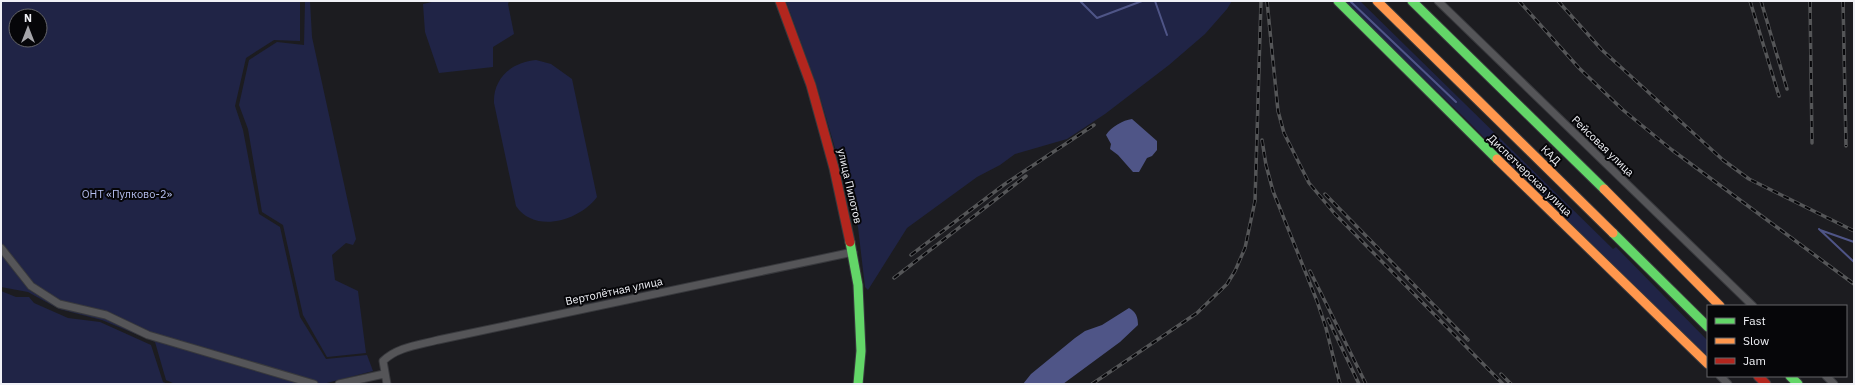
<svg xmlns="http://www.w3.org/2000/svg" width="1855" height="385" font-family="'IBM Plex Sans',sans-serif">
  <rect width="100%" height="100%" fill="#1c1c20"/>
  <!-- green -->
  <path fill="#202446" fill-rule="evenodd" d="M1,1h299v40l-26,-1 -28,18 -11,48 8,24 16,84 21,13 20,90 26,42 41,-4 6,16 -50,13h-148l-9,-4 -11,-38 -53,-22 -43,-11 -31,-17 -27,-5zM16,16h24v24h-24z
    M305,1h5l2,36 44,202 -3,6 -7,-2 -14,12 3,25 23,11 8,62 -39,4 -24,-42 -20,-90 -21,-13 -14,-83 -9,-24 10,-45 28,-18 27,3z
    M436,1h73l-1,3 6,30 -21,13v20l-54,6 -14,-41 -2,-28z
    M786,1h446l-5,8 -22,25 -36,31 -64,49 -38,25 -52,15 -15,11 -23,12 -70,51 -39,62 -3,-3 -7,-60 -42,-144z
    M1344,1h16l253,248 3,-2 92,94v17l-154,-149 -86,-88z
    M536,60l15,4 21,15 25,118c-18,24 -62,37 -81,9l-22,-103c-1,-25 18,-41 42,-43z
    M1,291l15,6h13l5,6 34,15 32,4 51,23 12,37 5,2h-167z"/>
  <!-- water -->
  <path fill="#4f5587" d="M1132,119l25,22v9l-5,6 -5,2 -8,14h-6l-15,-17 -8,-6 1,-5 -5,-9c5,-8 17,-15 26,-16z
    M1129,308c7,4 9,9 9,17l-18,17 -57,42h-40l8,-10 44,-36 10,-7 17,-6z"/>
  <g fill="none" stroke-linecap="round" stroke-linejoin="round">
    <!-- stream -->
    <path stroke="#4f5587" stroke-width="2" d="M1080,1l17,17 45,-17
      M1155,1l12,34
      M1350,1l106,101
      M1819,229l35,33
      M1820,230l34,12"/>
    <!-- street casing -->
    <g stroke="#38393d" stroke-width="9">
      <path id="street" d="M1438,1l315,305
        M1,248l30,38 28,18 47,11 42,20 166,49
        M1720,376l8,8
        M1826,376l8,8
        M339,384l45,-10
        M387,384l-4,-23c14,-14 36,-16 55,-21l415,-88"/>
    </g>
    <!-- fast casing -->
    <g stroke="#38393d" stroke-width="11">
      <path id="fast" d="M1338,1l159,158
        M1412,1l192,188
        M1613,233l95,94
        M850,242l8,43 3,66 -3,33
        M1790,376l8,8"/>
    </g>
    <!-- slow casing -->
    <g stroke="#38393d" stroke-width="11">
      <path id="slow" d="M1377,1l236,232
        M1497,159l211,205
        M1604,189l116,117"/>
    </g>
    <!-- jam casing -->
    <g stroke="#38393d" stroke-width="11">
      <path id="jam" d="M780,1l31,84 23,83 16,74
        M1758,376l8,8"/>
    </g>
    <!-- street -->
    <use href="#street" stroke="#555558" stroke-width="7"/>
    <!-- fast -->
    <use href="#fast" stroke="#63d668" stroke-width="9"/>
    <!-- slow -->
    <use href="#slow" stroke="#ff974d" stroke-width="9"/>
    <!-- jam -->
    <use href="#jam" stroke="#b3261e" stroke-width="9"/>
    <!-- rail casing -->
    <g stroke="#555658" stroke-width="3.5">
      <path id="rail" d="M1267,1l11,110 6,22 25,50 26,31 168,170
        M1519,1l60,67 44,42 49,40 182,134
        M1558,1l44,49 121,110 26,19 105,52
        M1750,1l29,95
        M1761,1l26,88
        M1810,1l2,142
        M1843,1l3,145
        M1262,140l4,25 7,26 44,110 9,27 14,56
        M1325,194l143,146
        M911,255l94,-71 89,-59
        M1310,271l56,113
        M894,278l132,-102
        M1328,319l31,65
        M1501,374l10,10
        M1092,384l105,-71 30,-29 8,-13 10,-23 10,-47 6,-200"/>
    </g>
    <!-- rail -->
    <use href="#rail" stroke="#060609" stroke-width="2" stroke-dasharray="6" stroke-linecap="butt"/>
  </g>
  <g text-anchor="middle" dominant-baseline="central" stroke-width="4" stroke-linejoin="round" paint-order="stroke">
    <!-- street labels -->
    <g font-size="11" fill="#f0f1f6" stroke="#060609">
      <text transform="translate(1603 146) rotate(44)">Рейсовая улица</text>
      <text transform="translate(1551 155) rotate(44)">КАД</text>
      <text transform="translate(1530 175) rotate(44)">Диспетчерская улица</text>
      <text transform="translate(850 186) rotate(77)">улица Пилотов</text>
      <text transform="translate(614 291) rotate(-12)">Вертолётная улица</text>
    </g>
    <!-- park labels -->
    <g font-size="11" fill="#b6bff0" stroke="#060609">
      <text x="127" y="194">ОНТ «Пулково-2»</text>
    </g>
  </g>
  <!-- border -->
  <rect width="1855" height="385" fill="none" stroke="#f0f1f6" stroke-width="4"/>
  <!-- legend -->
  <rect x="1707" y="305" width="140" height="72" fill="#060609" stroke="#646468"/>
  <rect x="1715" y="318" width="20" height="6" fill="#63d668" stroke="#646468"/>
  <text x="1743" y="325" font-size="12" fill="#f0f1f6">Fast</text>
  <rect x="1715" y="338" width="20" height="6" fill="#ff974d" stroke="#646468"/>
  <text x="1743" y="345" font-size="12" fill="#f0f1f6">Slow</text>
  <rect x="1715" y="358" width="20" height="6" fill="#b3261e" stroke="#646468"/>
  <text x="1743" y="365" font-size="12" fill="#f0f1f6">Jam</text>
  <!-- north arrow -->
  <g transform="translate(28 28)"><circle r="19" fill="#060609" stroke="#646468"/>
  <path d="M0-3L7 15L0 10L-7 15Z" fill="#a6a6ab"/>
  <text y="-6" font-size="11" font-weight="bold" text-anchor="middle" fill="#f0f1f6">N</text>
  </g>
</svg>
